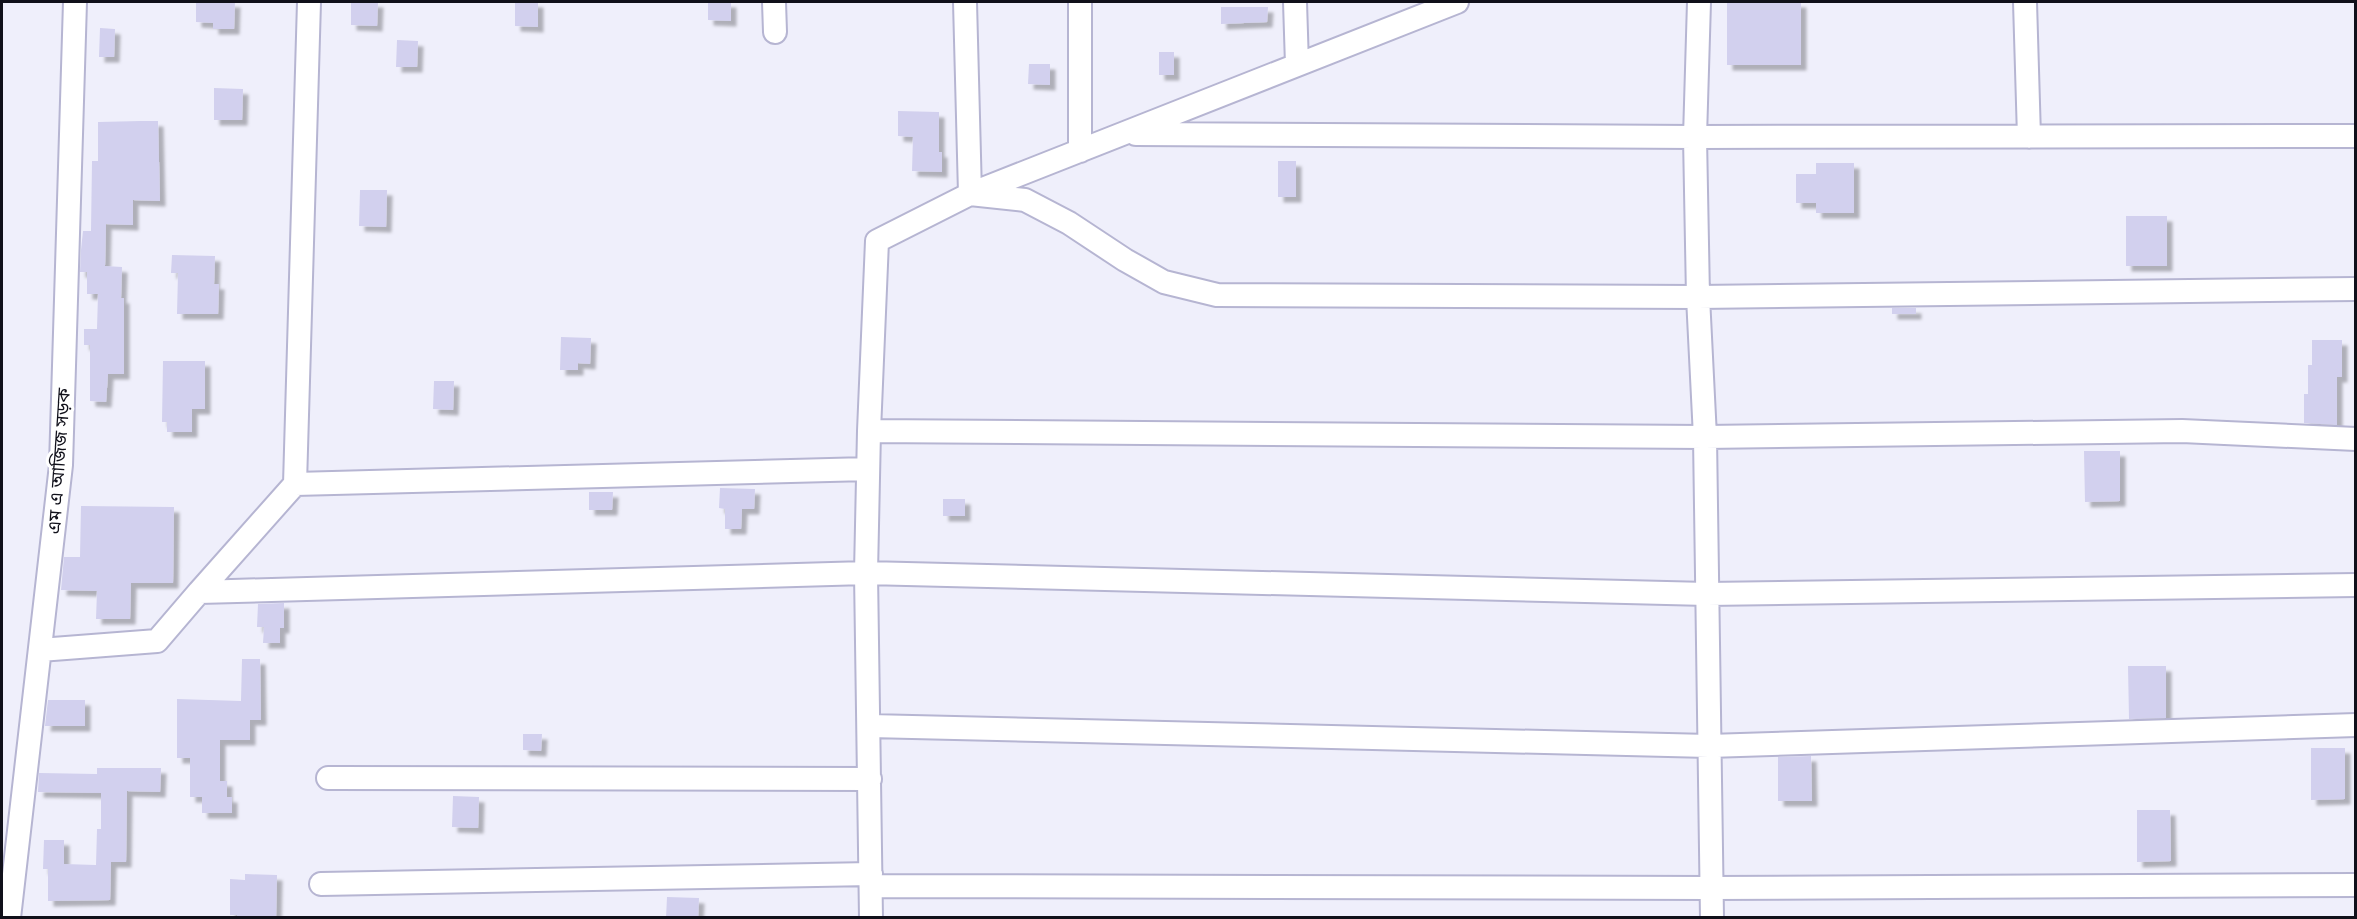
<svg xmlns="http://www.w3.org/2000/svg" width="2357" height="919" font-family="Lato,'Noto Sans Bengali',sans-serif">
  <defs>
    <filter id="shadow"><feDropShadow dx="5.5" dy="5.5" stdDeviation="1.5" flood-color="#0004"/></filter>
  </defs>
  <rect width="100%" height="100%" fill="#efeffb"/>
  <!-- building -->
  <path fill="#d2d0ee" filter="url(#shadow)" d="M196,2h39l-1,27h-21v-6l-17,-1z
    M351,2h27l-1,24 -26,-1z
    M515,2h23v25l-23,-1z
    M708,2h23v19l-23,-1z
    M1727,2h74v63h-74z
    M1221,7h47l-1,15 -46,2z
    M100,28l15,1 -1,28h-15z
    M397,40l21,1 -1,26h-21z
    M1159,52h15v23h-15z
    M1029,64h21v21l-22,-1z
    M214,88l29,1 -1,31h-28z
    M898,111l41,1v40h3v20l-30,-1 1,-34 -15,-1z
    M141,121h17l2,80 -27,-1v25l-27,-1 -1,42 17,1 -1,31h3v76h-16l-2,28 -16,-1v-56h-6v-16h13l1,-35h-11v-22h-7l1,-22 2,-19h8l1,-70h6v-39z
    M1278,161h18v36h-18z
    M1816,163h38v50h-38v-10h-20v-29h20z
    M360,190h27l-1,37 -27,-1z
    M2126,216h41v50h-41z
    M172,255l43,1 -1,28h5l-1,30h-41l1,-41h-7z
    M1892,308h24v6h-24z
    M561,337l30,1 -1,26 -12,-1v7h-18z
    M2312,340h30v37h-5v48l-33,-2v-29h4v-29h4z
    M163,361h42v48h-13v23h-25v-10h-5z
    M434,381h20l-1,29 -20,-1z
    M2084,451h36v50l-35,1z
    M720,488l35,1 -1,20h-12l-1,20h-16v-20l-6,-1z
    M589,492h24l-1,18h-23z
    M943,499h22v17h-22z
    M81,506l93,1 -1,76h-42l-1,36h-34l1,-28 -36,-1 3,-33h16z
    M284,603v25h-4v15h-17l1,-16h-7l1,-23z
    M242,659h18l1,61h-11v20h-30v41h7v16h5v16h-30v-16h-12v-39h-13v-59l64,2z
    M2128,666h38v52l-37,1z
    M48,700h37v26h-40z
    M523,734h19l-1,17 -18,-1z
    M2311,748h34v51l-34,1z
    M1811,756l1,45h-34v-44z
    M97,768h64l-1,24 -33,-1 -1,71h-15l-1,38 -62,1v-32h-5l1,-29h20v24l32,1 1,-36h4v-36l-63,-1 1,-19 58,1z
    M453,796l26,1 -1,31 -26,-1z
    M2137,810h33l1,51 -34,1z
    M245,874l32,1 -1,43h-39v-3h-7v-36l15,1z
    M667,897l32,1 -1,20h-32z"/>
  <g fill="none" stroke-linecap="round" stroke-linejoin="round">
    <!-- minor casing -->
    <g stroke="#b6b5d2" stroke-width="26">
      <path id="minor" d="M774,2l1,30
        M965,2l5,192 55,6 44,23 56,37 39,22 53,13 481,2 658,-8
        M1080,2v149
        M1295,2l2,63
        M1699,2l-4,135 3,160 7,140 7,481
        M2025,2l4,135
        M1136,134l559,3 661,-1
        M869,431l836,6 477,-6 174,8
        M295,484l14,-482
        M199,592l96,-108 573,-15
        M40,650l117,-9 42,-49 667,-19 841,21 649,-9
        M870,726l839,20 647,-21
        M328,778l542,1
        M321,884l550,-10
        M871,886l840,2 645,-3
        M9,918l52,-453 14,-463
        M871,918l-5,-345 3,-142 8,-190 93,-47 487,-192"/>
    </g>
    <!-- minor -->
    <use href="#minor" stroke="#fff" stroke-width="22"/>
  </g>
  <g text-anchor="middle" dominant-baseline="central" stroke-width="6" stroke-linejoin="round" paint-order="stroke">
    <!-- street labels -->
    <g font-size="18" fill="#10101a" stroke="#fff">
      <text transform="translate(58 461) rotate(-86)">এম এ আজিজ সড়ক</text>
    </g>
  </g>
  <!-- border -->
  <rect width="2357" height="919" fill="none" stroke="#10101a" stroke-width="6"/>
</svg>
